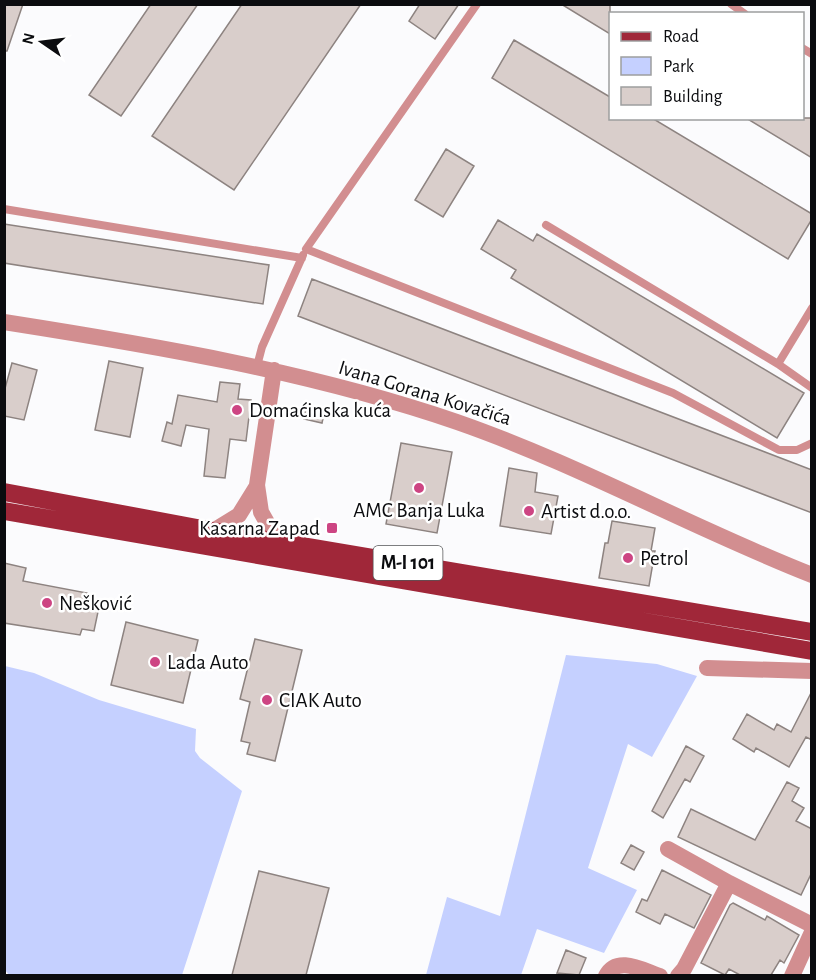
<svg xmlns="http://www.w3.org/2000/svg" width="816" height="980" font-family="'Alegreya Sans',sans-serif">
  <rect width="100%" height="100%" fill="#fbfbfd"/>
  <!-- green -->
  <path fill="#c5d0ff" d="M566,655l91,9 40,12 -45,81 -24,-13 -40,124 49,22 -33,63 -67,-24 -16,46h-95l21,-78 53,19z
    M5,666l29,7 65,27 97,29 -1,22 5,7 42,33 -60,184 -172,1 -5,-6z"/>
  <!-- building -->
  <path fill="#d9cecb" stroke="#8d8380" stroke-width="1.5" d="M4,4h19l-16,47h-3z
    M151,4h47l-77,112 -32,-21z
    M242,4h119l-127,186 -82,-54z
    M420,4h39l-24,35 -26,-18z
    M561,4h49v30z
    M514,40l96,57v21h42l160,96v5l-24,40 -296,-181z
    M746,118h66v40z
    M446,149l28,17 -31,51 -28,-17z
    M498,220l35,21 4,-7 267,159 -27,45 -266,-160 5,-8 -35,-21z
    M4,224l265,41 -6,39 -259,-41z
    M312,279l500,191v43l-514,-197z
    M109,361l34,7 -13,69 -35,-7z
    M12,363l25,7 -13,50 -20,-4v-24z
    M220,382l20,2 -2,15 13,1 -5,41 -16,-2 -5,39 -21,-2 5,-47 -23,-4 -5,21 -19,-5 5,-19 5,2 6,-29 39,7z
    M307,404l18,5 -3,14 -18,-4z
    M401,443l51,9 -15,81 -51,-9z
    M509,468l28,5 -2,19 23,4 -7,38 -51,-8z
    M612,521l43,7 -4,23h4l-6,35 -50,-8 6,-35h3z
    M4,563l22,5 -3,13 64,12 -2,12 14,2 -5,24 -12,-2 -2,6 -76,-12z
    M126,622l72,18 -15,63 -72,-18z
    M255,639l47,11 -27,111 -28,-7 3,-11 -9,-2 9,-39 -10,-3z
    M812,691v49l-6,-3 -17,30 -33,-19 -2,4 -21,-13 14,-25 27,16 3,-6 14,8z
    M686,746l18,10 -14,26 -5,-3 -22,39 -11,-7z
    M787,782l12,6 -7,13 12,7 -8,13 16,8v43l-11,23 -123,-58 13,-28 64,31z
    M631,845l13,7 -10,18 -13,-7z
    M662,870l49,25 -17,33 -29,-14 -5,10 -24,-12 6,-13 5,2z
    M259,871l70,17 -23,87h-74z
    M733,903l32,17 2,-4 32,19 -15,28 -4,-3 -9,15h-31l-11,-6 -4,6 -24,-12 29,-58z
    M566,950l20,8 -7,17 -22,-2z"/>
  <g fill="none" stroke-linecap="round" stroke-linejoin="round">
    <!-- lane -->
    <path stroke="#d28e90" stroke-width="8" d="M477,4l-171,245 367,144 106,57h18l15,-7
      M731,4l14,10
      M802,48l10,6
      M4,209l298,49
      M546,225l232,139 34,-56
      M778,364l34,24
      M257,366l5,-19 41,-92"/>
    <!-- street -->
    <path stroke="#d28e90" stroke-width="16" d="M4,322c153,24 307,50 453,100 121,42 235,106 355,153
      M274,370l-17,115 4,27 17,30
      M213,531l26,-16 18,-29
      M707,668l105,3
      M668,849l61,34
      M606,976c11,-21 36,-6 54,0
      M678,976l6,-7 45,-86 83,42
      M792,976l20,-44"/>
    <!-- primary -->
    <path stroke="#a02739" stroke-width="18" d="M4,492l209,39 599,101
      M4,511l808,140"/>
  </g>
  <!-- markers -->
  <g fill="#cd4583" stroke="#fff" stroke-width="2">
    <circle cx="237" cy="410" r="6"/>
    <circle cx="419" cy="488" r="6"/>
    <circle cx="529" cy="511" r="6"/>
    <rect x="326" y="522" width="12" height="12" rx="3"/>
    <circle cx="628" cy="558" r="6"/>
    <circle cx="47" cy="603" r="6"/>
    <circle cx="155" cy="662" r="6"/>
    <circle cx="267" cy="700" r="6"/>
  </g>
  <g text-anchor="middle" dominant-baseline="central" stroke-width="5" stroke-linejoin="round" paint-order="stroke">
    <!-- shield labels -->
    <rect fill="#fff" stroke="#545557" stroke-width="1.5" x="373.5" y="546" width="69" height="34" rx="4.5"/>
    <g font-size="20" font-weight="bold" fill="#0b0c0f">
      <text x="408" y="563">M-I 101</text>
    </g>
    <!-- street labels -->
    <g font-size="21" fill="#0b0c0f" stroke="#fff">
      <text transform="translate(425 393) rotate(17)">Ivana Gorana Kovačića</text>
    </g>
    <!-- poi labels -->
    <g font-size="21" fill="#0b0c0f" stroke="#fff" text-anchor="start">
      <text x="249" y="410">Domaćinska kuća</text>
      <text x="419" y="510" text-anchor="middle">AMC Banja Luka</text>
      <text x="541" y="511">Artist d.o.o.</text>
      <text x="320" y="528" text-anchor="end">Kasarna Zapad</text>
      <text x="640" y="558">Petrol</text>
      <text x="59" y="603">Nešković</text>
      <text x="167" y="662">Lada Auto</text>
      <text x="279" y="700">CIAK Auto</text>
    </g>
  </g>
  <!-- border -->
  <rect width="816" height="980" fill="none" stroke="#0b0c0f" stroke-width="12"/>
  <!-- legend -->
  <rect x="609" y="12" width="195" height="108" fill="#ffffff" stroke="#9d9e9f" stroke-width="1.5"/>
  <rect x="621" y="32" width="30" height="9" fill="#a02739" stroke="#9d9e9f" stroke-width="1.5"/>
  <text x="663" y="42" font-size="18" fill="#0b0c0f">Road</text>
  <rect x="621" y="57" width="30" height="18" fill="#c5d0ff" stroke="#9d9e9f" stroke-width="1.5"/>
  <text x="663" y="72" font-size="18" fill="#0b0c0f">Park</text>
  <rect x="621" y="87" width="30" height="18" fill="#d9cecb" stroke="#9d9e9f" stroke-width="1.5"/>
  <text x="663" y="102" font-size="18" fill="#0b0c0f">Building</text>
  <!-- north arrow -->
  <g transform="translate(42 42) rotate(284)" stroke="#ffffff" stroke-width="4.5" paint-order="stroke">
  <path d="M0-4.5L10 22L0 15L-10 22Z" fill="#0b0c0f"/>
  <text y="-9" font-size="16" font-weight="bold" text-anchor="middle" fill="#0b0c0f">N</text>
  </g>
</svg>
